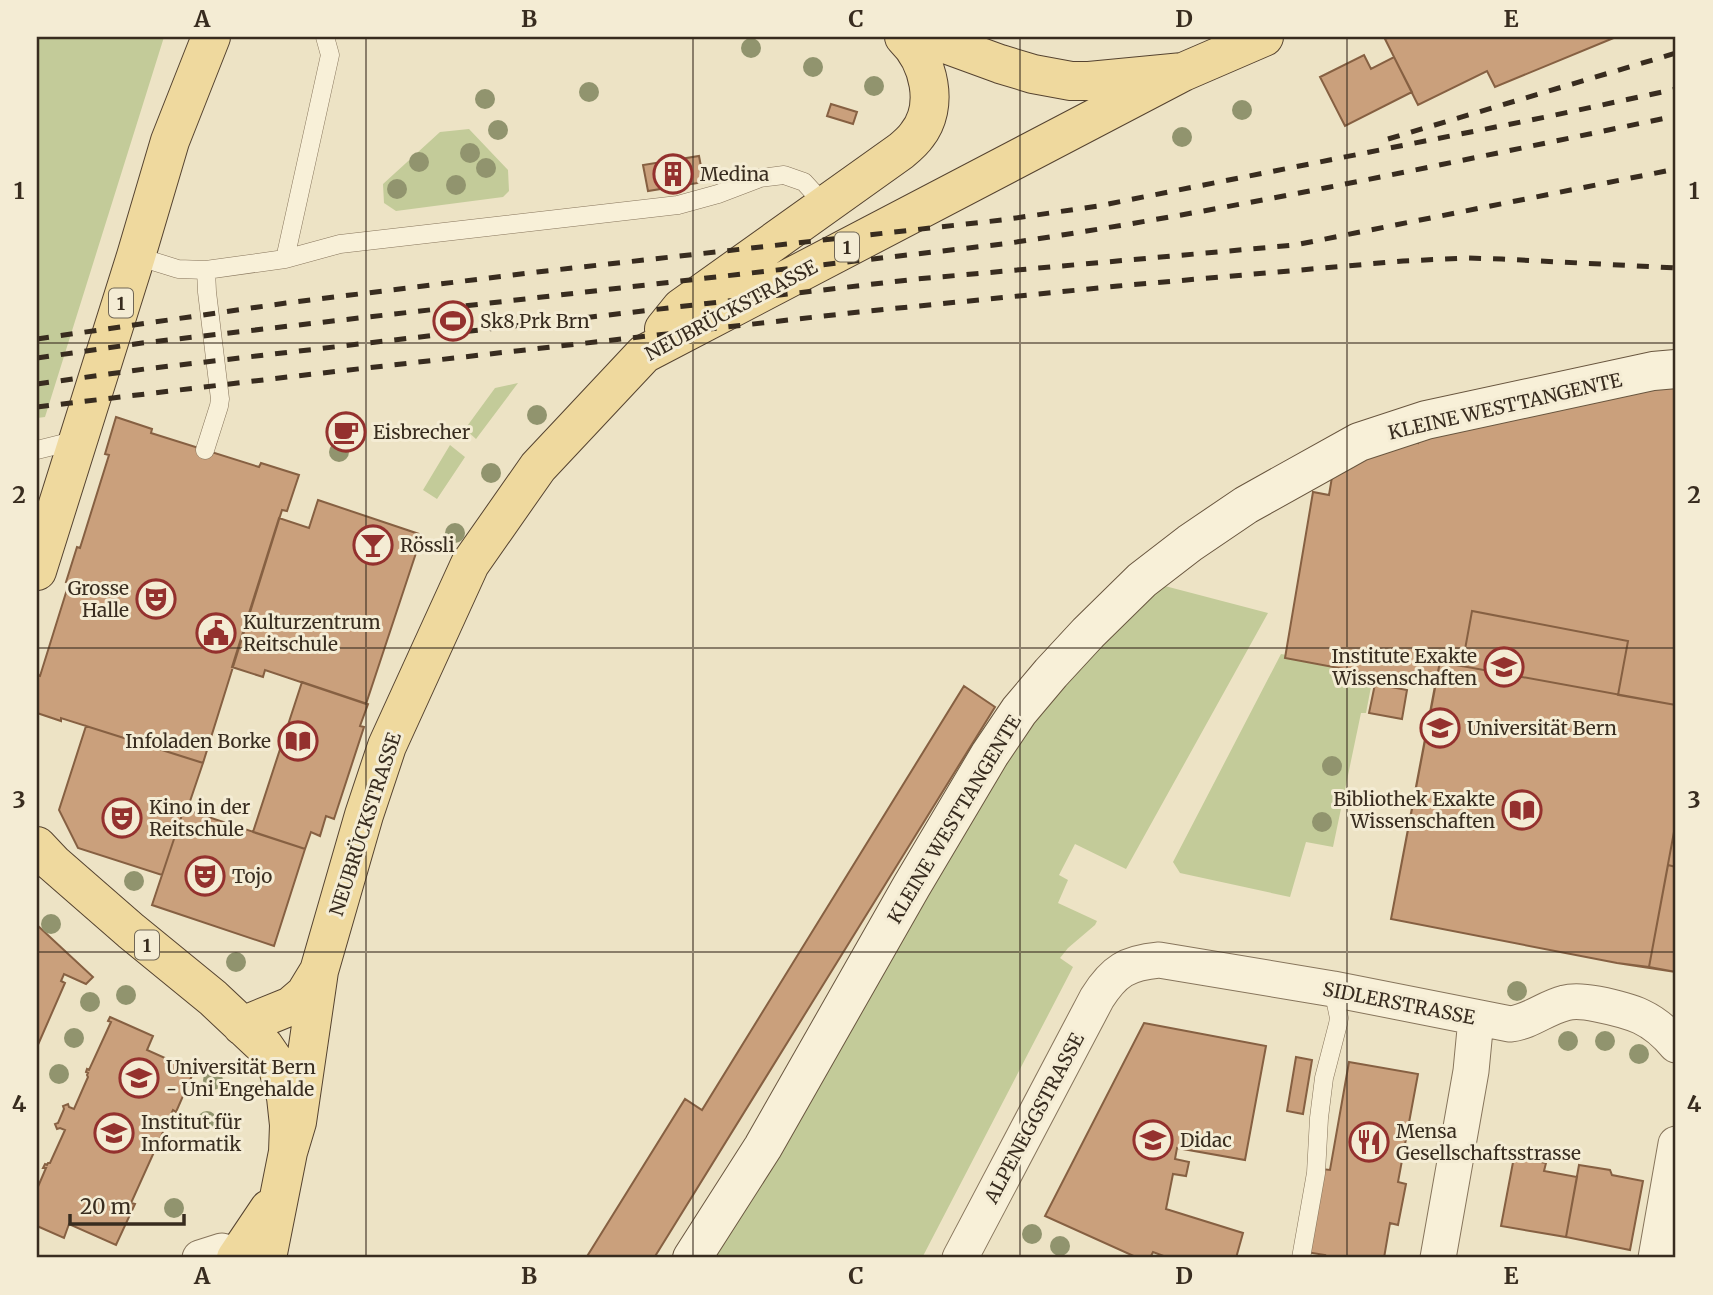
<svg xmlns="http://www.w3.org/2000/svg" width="1713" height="1295" font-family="Merriweather,serif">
  <rect width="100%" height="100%" fill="#ede3c5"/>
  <!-- green -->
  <path fill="#c3cb99" d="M37,37h127l-119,380 -8,1z
    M469,129l39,41 1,21 -6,6 -107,14 -12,-8 -1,-19 57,-52z
    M518,383l-42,56 -11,-10 30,-41z
    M450,445l15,12 -28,42 -14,-9z
    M1142,580l126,33 -142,256 -51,-25 -16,31 9,5 -10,23 39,18 -2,4 -27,23 -8,10 13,9 -151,291h-225l266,-459z
    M1281,654l93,17 -8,42h-5l-28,134 -27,-5 -16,55 -110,-24 -7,-11z"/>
  <!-- building -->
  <path fill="#caa07c" stroke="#866042" stroke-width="2" d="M1390,37h226l-121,50 -8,-16 -69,34 -33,-66z
    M1364,55l7,14 23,-12 18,35 -67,34 -25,-49z
    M831,104l26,8 -4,12 -26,-8z
    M699,156l5,26 -56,9 -5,-26z
    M1676,376v329l-58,-10 10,-54 -156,-30 -10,55 -22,-4 -5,24 -150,-28 28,-166 16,3 8,-48 43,-12 38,8 4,-19z
    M1676,376v596l-59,-9 -226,-44 44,-233 -150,-28 28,-166 16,3 8,-48 43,-12 38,8 4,-19z
    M116,417l36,12 -1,4 108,34 2,-4 38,12 -12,36 -5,-1 -79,253 -142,-45v3l-24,-8v-38l3,1 29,-93 -3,-1 11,-35 3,1 29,-93 -4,-1z
    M339,423l19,7 -4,12 -20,-8z
    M318,500l104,35 -56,169 -101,-34 -2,7 -31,-10 47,-149 30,10z
    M1440,662l236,43v116l-27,146 -32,-4 -226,-44z
    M302,682l66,22 -8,22 4,1 -30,92 -8,-3 -6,20 -9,-4 -6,17 -52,-17z
    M1375,684l32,6 -5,29 -33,-6z
    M964,686l31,21 -341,551h-68l99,-159 17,11z
    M86,726l117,37 -16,47 -3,-1 -22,66 -84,-27 -19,-38z
    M184,809l121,40 -31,97 -122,-41z
    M1668,865l8,2v105l-27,-5z
    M37,925l56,52 -7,7 -22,-10 -3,7 4,2 -28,64z
    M110,1017l43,19 -6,14 47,21 -18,41 -3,-2 -42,93 4,1 -19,41 -47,-21 -5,14 -27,-12v-37l9,-21h-3l2,-4 2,1 1,-2h2l15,-33 -5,-2 -3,1 -2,-5 3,-1 6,-14 -1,-3 5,-2 1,3 5,2 14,-32 -1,-2 1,-2 -2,-1 1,-3 2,1 22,-48 -3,-1z
    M1144,1023l122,23 -21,114 -68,-12 -2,11 14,3 -3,14 -13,-2 -7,35 77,24 -7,25h-67l-16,-6 -3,6h-12l-93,-42z
    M1296,1057l16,3 -9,54 -16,-3z
    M1349,1062l69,12 -20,108 8,2 -8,41 -8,-2 -6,35h-60l1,-3 -19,-3 16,-83 8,1z
    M1514,1157l32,6 -2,8 33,6 -11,60 -65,-11z
    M1579,1165l31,5 2,5 31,6 -13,69 -64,-13z"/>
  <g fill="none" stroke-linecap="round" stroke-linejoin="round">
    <!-- service casing -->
    <g stroke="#87755c" stroke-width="19">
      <path id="service" d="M136,256l42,13 28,1 79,-11 45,-204 -5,-18
        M285,259l55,-15 338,-39 40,-11 42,-16 24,-3 20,7 21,23
        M37,450l40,-10
        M205,450l14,-44 1,-7 -13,-107 -1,-22
        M1301,1258l15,-85 3,-55 5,-40 14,-54 1,-6 -6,-29"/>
    </g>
    <!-- minor casing -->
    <g stroke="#87755c" stroke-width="37">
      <path id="minor" d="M200,1258l22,-7 24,7
        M960,1258l137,-260c17,-27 30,-35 62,-38l174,29 177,35c20,-2 35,-16 55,-21 10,-3 22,-1 32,1 35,7 56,13 79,41
        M1438,1258l33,-187 5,-52
        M1656,1258l20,-114"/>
    </g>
    <!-- secondary casing -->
    <g stroke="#69563f" stroke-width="40">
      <path id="secondary" d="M692,1258l71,-111 148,-260 79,-133 29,-43 32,-38 37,-40 54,-53 48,-37 56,-38 113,-63 67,-22 227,-49 23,-2"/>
    </g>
    <!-- primary casing -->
    <g stroke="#554330" stroke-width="40">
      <path id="primary" d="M926,37l74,27 33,10 38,7h18l94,-9 81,-35
        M664,329l17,-21 220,-157c6,-5 12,-10 16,-16 23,-29 12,-74 -13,-98
        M37,571l99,-315 34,-115 41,-104
        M37,846l16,17 78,68 82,67 51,48 13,19 9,32 3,28 -1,27 -21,106
        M242,1026l49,-20 14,-12 14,-23
        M288,1152l9,-30 22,-151 45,-156 23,-69 83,-182 68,-97 106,-113 539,-282
        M236,1258l33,-49"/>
    </g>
    <!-- service -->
    <use href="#service" stroke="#f8f0d8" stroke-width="18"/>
    <!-- minor -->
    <use href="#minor" stroke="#f8f0d8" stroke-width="35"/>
    <!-- secondary -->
    <use href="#secondary" stroke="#f8f0d8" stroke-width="38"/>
    <!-- primary -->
    <use href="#primary" stroke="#efd99e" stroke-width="38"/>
    <!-- rail -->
    <path stroke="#382c1f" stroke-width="5" stroke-dasharray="12 12" stroke-linecap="butt" d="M1388,139l288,-86
      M37,339l249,-36 251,-31 465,-52 96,-14 448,-89 130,-28
      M37,358l105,-15 861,-99c226,-33 450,-82 673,-128
      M37,384l108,-15 772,-90 378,-34 381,-76
      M37,407l259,-31 563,-64 259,-26 285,-25 65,-3 34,1 174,9"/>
  </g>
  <!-- trees -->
  <g fill="#91946e">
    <circle cx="751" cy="48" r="10"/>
    <circle cx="813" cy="67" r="10"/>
    <circle cx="874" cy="86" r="10"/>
    <circle cx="589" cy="92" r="10"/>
    <circle cx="485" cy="99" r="10"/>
    <circle cx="1242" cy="110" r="10"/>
    <circle cx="498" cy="130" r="10"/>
    <circle cx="1182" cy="137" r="10"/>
    <circle cx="470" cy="153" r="10"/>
    <circle cx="419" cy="162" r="10"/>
    <circle cx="486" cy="168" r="10"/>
    <circle cx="456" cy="185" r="10"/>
    <circle cx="397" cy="189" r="10"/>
    <circle cx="537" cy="415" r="10"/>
    <circle cx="339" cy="452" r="10"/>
    <circle cx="491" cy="473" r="10"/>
    <circle cx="455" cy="533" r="10"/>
    <circle cx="1332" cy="766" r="10"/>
    <circle cx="1322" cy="822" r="10"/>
    <circle cx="134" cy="881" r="10"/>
    <circle cx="51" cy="924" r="10"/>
    <circle cx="236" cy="962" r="10"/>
    <circle cx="1517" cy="991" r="10"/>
    <circle cx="126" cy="995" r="10"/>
    <circle cx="90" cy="1002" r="10"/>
    <circle cx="74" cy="1038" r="10"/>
    <circle cx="1568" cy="1041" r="10"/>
    <circle cx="1605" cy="1041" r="10"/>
    <circle cx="1639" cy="1054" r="10"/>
    <circle cx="59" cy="1074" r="10"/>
    <circle cx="213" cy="1080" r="10"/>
    <circle cx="207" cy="1121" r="10"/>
    <circle cx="174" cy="1208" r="10"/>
    <circle cx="1032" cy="1234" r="10"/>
    <circle cx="1060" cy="1246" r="10"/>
  </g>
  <!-- grid -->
  <path fill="none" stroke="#382c1f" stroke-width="2" stroke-opacity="0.55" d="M366,37v1221M693,37v1221M1020,37v1221M1347,37v1221M37,343h1639M37,648h1639M37,952h1639"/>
  <!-- icons -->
  <defs>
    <g id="building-ring" transform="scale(2.0125)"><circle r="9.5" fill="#f4ecd4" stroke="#94312e" stroke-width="1.5"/><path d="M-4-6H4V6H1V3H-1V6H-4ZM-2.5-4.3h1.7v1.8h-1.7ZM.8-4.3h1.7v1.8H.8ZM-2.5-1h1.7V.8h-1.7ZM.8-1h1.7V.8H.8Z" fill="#94312e"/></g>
    <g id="stadium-ring" transform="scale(2.0125)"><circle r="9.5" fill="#f4ecd4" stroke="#94312e" stroke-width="1.5"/><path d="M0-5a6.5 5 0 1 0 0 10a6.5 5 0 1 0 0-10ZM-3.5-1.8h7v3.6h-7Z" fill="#94312e"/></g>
    <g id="cafe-ring" transform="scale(2.0125)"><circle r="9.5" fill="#f4ecd4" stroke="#94312e" stroke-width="1.5"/><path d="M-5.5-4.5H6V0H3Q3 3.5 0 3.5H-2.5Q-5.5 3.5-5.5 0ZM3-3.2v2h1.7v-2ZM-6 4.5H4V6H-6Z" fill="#94312e"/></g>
    <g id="bar-ring" transform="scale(2.0125)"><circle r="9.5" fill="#f4ecd4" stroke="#94312e" stroke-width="1.5"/><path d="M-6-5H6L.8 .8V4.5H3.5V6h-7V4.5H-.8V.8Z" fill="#94312e"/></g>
    <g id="theatre-ring" transform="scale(2.0125)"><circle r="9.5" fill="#f4ecd4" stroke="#94312e" stroke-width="1.5"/><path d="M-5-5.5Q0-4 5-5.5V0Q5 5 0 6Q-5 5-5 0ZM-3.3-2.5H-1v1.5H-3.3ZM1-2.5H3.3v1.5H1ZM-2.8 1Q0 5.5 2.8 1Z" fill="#94312e"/></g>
    <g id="civic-ring" transform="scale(2.0125)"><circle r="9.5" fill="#f4ecd4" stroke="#94312e" stroke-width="1.5"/><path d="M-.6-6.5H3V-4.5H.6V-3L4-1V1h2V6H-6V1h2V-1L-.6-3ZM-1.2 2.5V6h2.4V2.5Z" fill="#94312e"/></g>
    <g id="university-ring" transform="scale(2.0125)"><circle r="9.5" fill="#f4ecd4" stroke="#94312e" stroke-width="1.5"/><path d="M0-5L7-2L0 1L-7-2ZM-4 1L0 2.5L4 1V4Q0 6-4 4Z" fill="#94312e"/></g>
    <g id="library-ring" transform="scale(2.0125)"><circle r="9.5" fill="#f4ecd4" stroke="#94312e" stroke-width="1.5"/><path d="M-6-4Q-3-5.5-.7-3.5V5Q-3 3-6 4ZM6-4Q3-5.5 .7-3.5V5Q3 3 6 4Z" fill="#94312e"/></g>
    <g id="school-ring" transform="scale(2.0125)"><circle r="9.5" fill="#f4ecd4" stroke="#94312e" stroke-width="1.5"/><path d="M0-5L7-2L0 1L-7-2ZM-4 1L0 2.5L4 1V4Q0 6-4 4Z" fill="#94312e"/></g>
    <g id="restaurant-ring" transform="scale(2.0125)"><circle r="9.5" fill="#f4ecd4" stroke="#94312e" stroke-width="1.5"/><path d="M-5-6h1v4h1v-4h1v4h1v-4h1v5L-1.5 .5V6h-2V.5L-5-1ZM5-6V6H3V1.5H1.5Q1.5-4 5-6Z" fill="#94312e"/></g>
  </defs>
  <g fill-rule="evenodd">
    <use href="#building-ring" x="673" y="174"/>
    <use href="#stadium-ring" x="453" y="321"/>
    <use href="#cafe-ring" x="346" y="432"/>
    <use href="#bar-ring" x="373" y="545"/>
    <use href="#theatre-ring" x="156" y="599"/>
    <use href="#civic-ring" x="216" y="633"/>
    <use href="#university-ring" x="1504" y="667"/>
    <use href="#university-ring" x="1440" y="728"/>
    <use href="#library-ring" x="298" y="741"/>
    <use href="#library-ring" x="1522" y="810"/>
    <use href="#theatre-ring" x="122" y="818"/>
    <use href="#theatre-ring" x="205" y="876"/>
    <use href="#university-ring" x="139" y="1078"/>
    <use href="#university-ring" x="114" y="1133"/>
    <use href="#school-ring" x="1153" y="1140"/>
    <use href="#restaurant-ring" x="1369" y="1142"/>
  </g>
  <g text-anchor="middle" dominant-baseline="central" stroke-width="6" stroke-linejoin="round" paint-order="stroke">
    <!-- shield labels -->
    <g fill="#f4ecd4" stroke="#706655" stroke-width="2">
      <rect x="835" y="232.5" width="24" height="29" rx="5"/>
      <rect x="109" y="288.5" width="24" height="29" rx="5"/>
      <rect x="135" y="930.5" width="24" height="29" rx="5"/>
    </g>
    <g font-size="18" font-weight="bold" fill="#382c1f">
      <text x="847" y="247">1</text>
      <text x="121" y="303">1</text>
      <text x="147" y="945">1</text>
    </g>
    <!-- poi labels -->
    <g font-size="19" fill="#382c1f" stroke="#f4ecd4" text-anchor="start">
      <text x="700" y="174">Medina</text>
      <text x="480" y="321">Sk8 Prk Brn</text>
      <text x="373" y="432">Eisbrecher</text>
      <text x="400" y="545">Rössli</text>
      <text x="129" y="588" text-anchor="end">Grosse<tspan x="129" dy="22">Halle</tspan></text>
      <text x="243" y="622">Kulturzentrum<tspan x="243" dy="22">Reitschule</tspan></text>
      <text x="1477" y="656" text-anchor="end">Institute Exakte<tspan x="1477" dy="22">Wissenschaften</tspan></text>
      <text x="1467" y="728">Universität Bern</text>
      <text x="271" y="741" text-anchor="end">Infoladen Borke</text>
      <text x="1495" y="799" text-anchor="end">Bibliothek Exakte<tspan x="1495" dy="22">Wissenschaften</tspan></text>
      <text x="149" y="807">Kino in der<tspan x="149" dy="22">Reitschule</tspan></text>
      <text x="232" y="876">Tojo</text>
      <text x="166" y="1067">Universität Bern<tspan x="166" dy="22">- Uni Engehalde</tspan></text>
      <text x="141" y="1122">Institut für<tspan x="141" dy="22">Informatik</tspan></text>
      <text x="1396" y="1131">Mensa<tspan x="1396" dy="22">Gesellschaftsstrasse</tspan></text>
      <text x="1180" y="1140">Didac</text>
    </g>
    <!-- street labels -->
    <g font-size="19" fill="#382c1f" stroke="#f4ecd4">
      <text transform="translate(731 310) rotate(-28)">NEUBRÜCKSTRASSE</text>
      <text transform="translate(1505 406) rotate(-13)">KLEINE WESTTANGENTE</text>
      <text transform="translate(954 819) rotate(-59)">KLEINE WESTTANGENTE</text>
      <text transform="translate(365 824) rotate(-72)">NEUBRÜCKSTRASSE</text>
      <text transform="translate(1399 1003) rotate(11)">SIDLERSTRASSE</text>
      <text transform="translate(1034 1118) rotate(-62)">ALPENEGGSTRASSE</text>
    </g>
  </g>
  <!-- border -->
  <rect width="1713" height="1295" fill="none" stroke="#f4ecd4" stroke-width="77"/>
  <!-- scale -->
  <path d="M70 1214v10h114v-10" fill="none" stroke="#382c1f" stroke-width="3.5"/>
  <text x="80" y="1214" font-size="21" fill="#382c1f" stroke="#f4ecd4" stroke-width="5" paint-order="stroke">20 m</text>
  <rect x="38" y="38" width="1636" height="1218" fill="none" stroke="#382c1f" stroke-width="2.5"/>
  <g font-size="23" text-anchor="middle" font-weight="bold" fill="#382c1f">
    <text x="202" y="27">A</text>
    <text x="529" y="27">B</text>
    <text x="856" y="27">C</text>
    <text x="1184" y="27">D</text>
    <text x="1511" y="27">E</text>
    <text x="19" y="199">1</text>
    <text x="1694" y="199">1</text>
    <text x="19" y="503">2</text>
    <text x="1694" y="503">2</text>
    <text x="19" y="808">3</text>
    <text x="1694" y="808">3</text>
    <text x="19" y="1112">4</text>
    <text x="1694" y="1112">4</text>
    <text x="202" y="1284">A</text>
    <text x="529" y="1284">B</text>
    <text x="856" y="1284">C</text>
    <text x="1184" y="1284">D</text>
    <text x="1511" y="1284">E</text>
  </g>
</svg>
